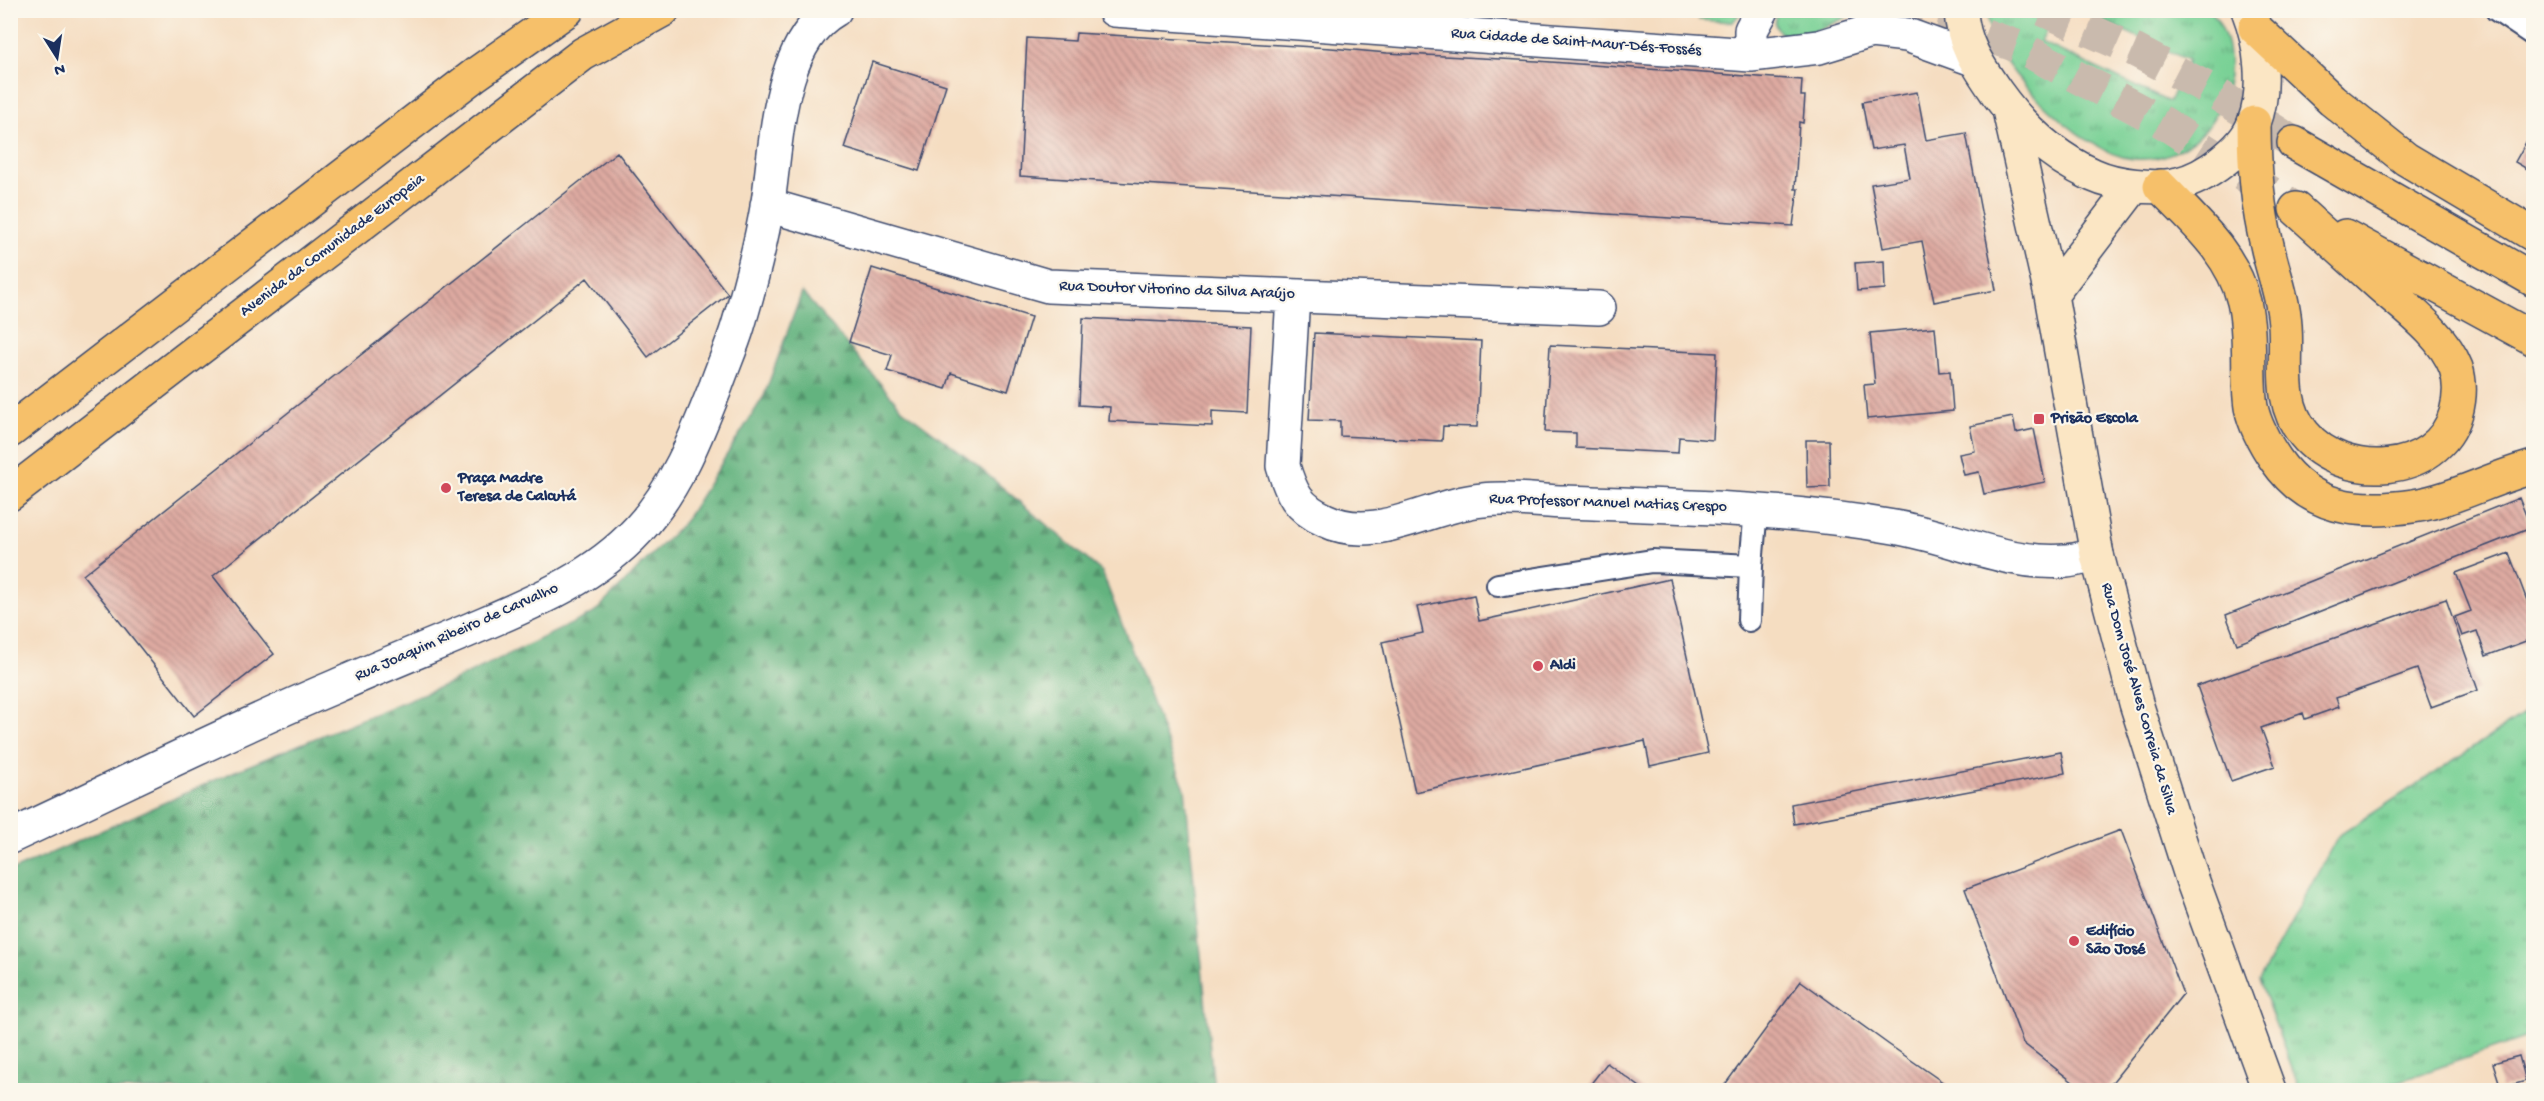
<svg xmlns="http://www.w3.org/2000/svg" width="2544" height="1101" font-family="'Gochi Hand',sans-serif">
  <defs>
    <pattern id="grass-tufts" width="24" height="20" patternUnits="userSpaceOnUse" patternTransform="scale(1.5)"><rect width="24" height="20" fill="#7ad196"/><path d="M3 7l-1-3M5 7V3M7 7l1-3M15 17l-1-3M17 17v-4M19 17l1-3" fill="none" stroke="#63aa7e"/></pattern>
    <pattern id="forest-firs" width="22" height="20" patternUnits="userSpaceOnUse" patternTransform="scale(1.5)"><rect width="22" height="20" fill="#63b37f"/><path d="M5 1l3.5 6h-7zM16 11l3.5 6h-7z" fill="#51926b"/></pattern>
    <pattern id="building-back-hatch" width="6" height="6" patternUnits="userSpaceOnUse" patternTransform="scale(1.5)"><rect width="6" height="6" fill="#deaaa1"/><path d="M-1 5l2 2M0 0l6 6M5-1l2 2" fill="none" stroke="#b38b86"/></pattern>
  </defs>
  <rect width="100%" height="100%" fill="#fbf7ec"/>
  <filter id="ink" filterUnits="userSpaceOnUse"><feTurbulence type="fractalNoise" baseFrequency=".0167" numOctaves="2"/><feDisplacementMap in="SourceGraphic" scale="12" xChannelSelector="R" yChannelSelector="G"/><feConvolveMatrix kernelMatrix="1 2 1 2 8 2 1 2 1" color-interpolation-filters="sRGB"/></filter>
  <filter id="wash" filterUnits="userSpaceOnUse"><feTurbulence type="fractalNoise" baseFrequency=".008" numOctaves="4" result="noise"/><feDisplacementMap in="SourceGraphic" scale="24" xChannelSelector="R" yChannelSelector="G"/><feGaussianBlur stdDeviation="1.35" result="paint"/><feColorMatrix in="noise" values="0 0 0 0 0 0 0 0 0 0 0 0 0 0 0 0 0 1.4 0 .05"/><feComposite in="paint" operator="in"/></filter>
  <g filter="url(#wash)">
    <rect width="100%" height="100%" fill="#f5ddc1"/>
    <!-- grass -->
    <path fill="url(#grass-tufts)" stroke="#4a807a" stroke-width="1.5" d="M1779,10l66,1 2,6 -29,13 -28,9c-13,-7 -20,-15 -11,-29z
      M1700,11v-1l42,1 -9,11 -34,-2z
      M1987,11h69l-15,31 128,60 19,-42 -107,-49h130c47,58 -1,155 -78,148 -35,-4 -74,-39 -98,-63 -24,-24 -45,-51 -48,-85z
      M2533,708v327l-159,55h-74l-41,-110 79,-144z"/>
    <!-- forest -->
    <path fill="url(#forest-firs)" stroke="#3f716e" stroke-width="1.5" d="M802,292l100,117 67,50 133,113 83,217 29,301h-1203v-219l222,-99 216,-89 145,-70 91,-92 79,-125z"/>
    <g id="blocks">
      <!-- building -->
      <path fill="url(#building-back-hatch)" d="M1076,33l255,15 56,5 150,8 265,19 -1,16h4l-2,27 -4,-1 -4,67h3l-5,37 -773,-50 7,-138 48,3z
        M872,62l74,23 -27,86 -75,-23z
        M1917,92l9,48 40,-7 30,157 -62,12 -12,-61 -39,7 -12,-64 39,-6 -6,-33 -33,5 -9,-48z
        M2534,128v45l-19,-11z
        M617,152l111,142 -80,63 -61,-79 -26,21 -348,277 61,78 -80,62 -111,-141z
        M1884,261l1,28 -28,2 -2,-28z
        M872,268l159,49 -23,74 -57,-18 -5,16 -59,-18 5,-16 -43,-13z
        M1083,318l168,8 -4,87 -35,-2v15l-103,-5 1,-14 -31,-2z
        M1935,327l4,45 11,-1 3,40 -86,8 -3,-34 11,-1 -5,-51z
        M1314,333l167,8 -4,86 -34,-1 -1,15 -102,-5v-15l-31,-1z
        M1550,345l167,8 -4,87 -34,-3 -1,16 -102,-5v-15l-31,-1z
        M2013,417l3,16 18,-4 11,53 -61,12 -5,-22 -15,3 -5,-21 16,-3 -5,-25z
        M1806,440h23l1,47 -23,1z
        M2519,498l12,30 -294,116 -11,-29z
        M2509,553l25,66v19l-48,18 -9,-25 -15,5 -7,-19 16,-6 -15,-38z
        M1670,579l38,174 -58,13 -5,-25 -230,51 -33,-150 41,-9 -6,-26 57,-12 5,26z
        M2446,599l32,91 -47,17 -14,-38 -81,29 3,9 -34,12 -2,-6 -42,15 14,38 -44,15 -34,-95z
        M2061,752l4,21 -271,51 -3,-20z
        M2121,830l62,164 -77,96h-23l-60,-47 -58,-154z
        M1801,981l87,63 66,46h-233z
        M2519,1056l7,25 -25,7 -8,-25z
        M1607,1063l37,27h-58z"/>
    </g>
  </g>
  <g filter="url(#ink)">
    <use href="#blocks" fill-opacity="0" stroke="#3c496d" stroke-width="1.5"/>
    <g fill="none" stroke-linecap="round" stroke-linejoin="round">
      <!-- primary-tunnel -->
      <path stroke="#c9baad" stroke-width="33" stroke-dasharray="33 16" stroke-linecap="butt" d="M1890,10l67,15 65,23 142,75 132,86
        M2043,10l91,40 75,39 85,54"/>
      <!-- lane casing -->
      <g stroke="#3c496d" stroke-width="26">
        <path id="lane" d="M2497,10l37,25
          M1498,585l154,-24 99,5
          M1749,620l2,-54 5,-57"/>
      </g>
      <!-- street casing -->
      <g stroke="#3c496d" stroke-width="36">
        <path id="street" d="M1114,10l637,45 68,-8 52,-16 36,4 66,24
          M1751,55v-25l11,-20
          M767,205l281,81 551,22
          M1293,296l-10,170c8,27 15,42 42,54 51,25 106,-16 158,-20 26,-3 55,1 81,2 111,4 221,6 330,25 56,9 114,39 172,34 11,-1 21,-4 31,-6
          M10,837c108,-50 215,-104 324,-150 45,-20 90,-38 135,-57 60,-26 123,-50 169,-100 38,-41 58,-93 78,-144 7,-20 16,-40 22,-60 12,-40 23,-83 30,-124 9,-58 9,-159 67,-192"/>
      </g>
      <!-- secondary casing -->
      <g stroke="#3c496d" stroke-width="36">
        <path id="secondary" d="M1961,10c1,33 18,57 36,83 25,35 56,64 96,82 22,10 62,15 85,9 27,-6 67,-35 76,-61 13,-34 7,-80 -6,-113
          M2009,110l42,185 46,260 39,148 56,176 77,211
          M2051,295l83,-109"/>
      </g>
      <!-- primary casing -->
      <g stroke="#3c496d" stroke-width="36">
        <path id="primary" d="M2255,28l77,72 74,59 128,76
          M2254,123c0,42 3,82 13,122 5,24 14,46 17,70 6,40 -9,84 20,119 39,48 134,43 152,-21 4,-15 5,-30 0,-45 -13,-34 -49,-59 -76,-83 -28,-25 -56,-51 -84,-76
          M2294,143l240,137
          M2160,186c33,34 73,68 84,116 8,35 2,70 7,105 4,19 14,37 25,53 34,49 81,54 137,46 41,-6 80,-29 121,-39
          M2345,236l189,103
          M10,431l466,-357 91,-64
          M10,494l573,-440 80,-44"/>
      </g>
      <!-- lane -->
      <use href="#lane" stroke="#fff" stroke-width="22"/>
      <!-- street -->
      <use href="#street" stroke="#fff" stroke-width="33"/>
      <!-- secondary -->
      <use href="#secondary" stroke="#fbe6c4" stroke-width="33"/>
      <!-- primary -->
      <use href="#primary" stroke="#f6c06b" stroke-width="33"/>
    </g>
  </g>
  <!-- markers -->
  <g fill="#d1495b" stroke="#fbf7ec" stroke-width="2">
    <rect x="2033" y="413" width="12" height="12" rx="3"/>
    <circle cx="446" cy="488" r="6"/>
    <circle cx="1538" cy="666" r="6"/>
    <circle cx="2074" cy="941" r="6"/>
  </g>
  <g text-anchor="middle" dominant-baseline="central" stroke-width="4.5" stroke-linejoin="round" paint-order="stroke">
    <!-- street labels -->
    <g font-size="16" fill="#1b2f5e" stroke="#fbf7ec">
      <text transform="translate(1576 43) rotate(4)">Rua Cidade de Saint-Maur-Dés-Fossés</text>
      <text transform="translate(333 246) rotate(-37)">Avenida da Comunidade Europeia</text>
      <text transform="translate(1177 291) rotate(2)">Rua Doutor Vitorino da Silva Araújo</text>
      <text transform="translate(1608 504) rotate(2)">Rua Professor Manuel Matias Crespo</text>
      <text transform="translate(457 633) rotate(-24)">Rua Joaquim Ribeiro de Carvalho</text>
      <text transform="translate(2138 699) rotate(74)">Rua Dom José Alves Correia da Silva</text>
    </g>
    <!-- poi labels -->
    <g font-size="16" font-weight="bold" fill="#1b2f5e" stroke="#fbf7ec" text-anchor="start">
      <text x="2051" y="419">Prisão Escola</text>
      <text x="458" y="479">Praça Madre<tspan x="458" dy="18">Teresa de Calcutá</tspan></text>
      <text x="1550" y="666">Aldi</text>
      <text x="2086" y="932">Edifício<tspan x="2086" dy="18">São José</tspan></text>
    </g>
  </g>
  <!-- margin -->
  <rect width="2544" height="1101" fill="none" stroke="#fbf7ec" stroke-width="36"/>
  <!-- north arrow -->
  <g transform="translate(57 57) rotate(168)" stroke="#fbf7ec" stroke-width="4.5" paint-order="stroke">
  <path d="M0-4.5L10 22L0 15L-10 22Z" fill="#1b2f5e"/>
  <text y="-9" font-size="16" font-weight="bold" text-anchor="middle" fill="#1b2f5e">N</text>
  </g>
</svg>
